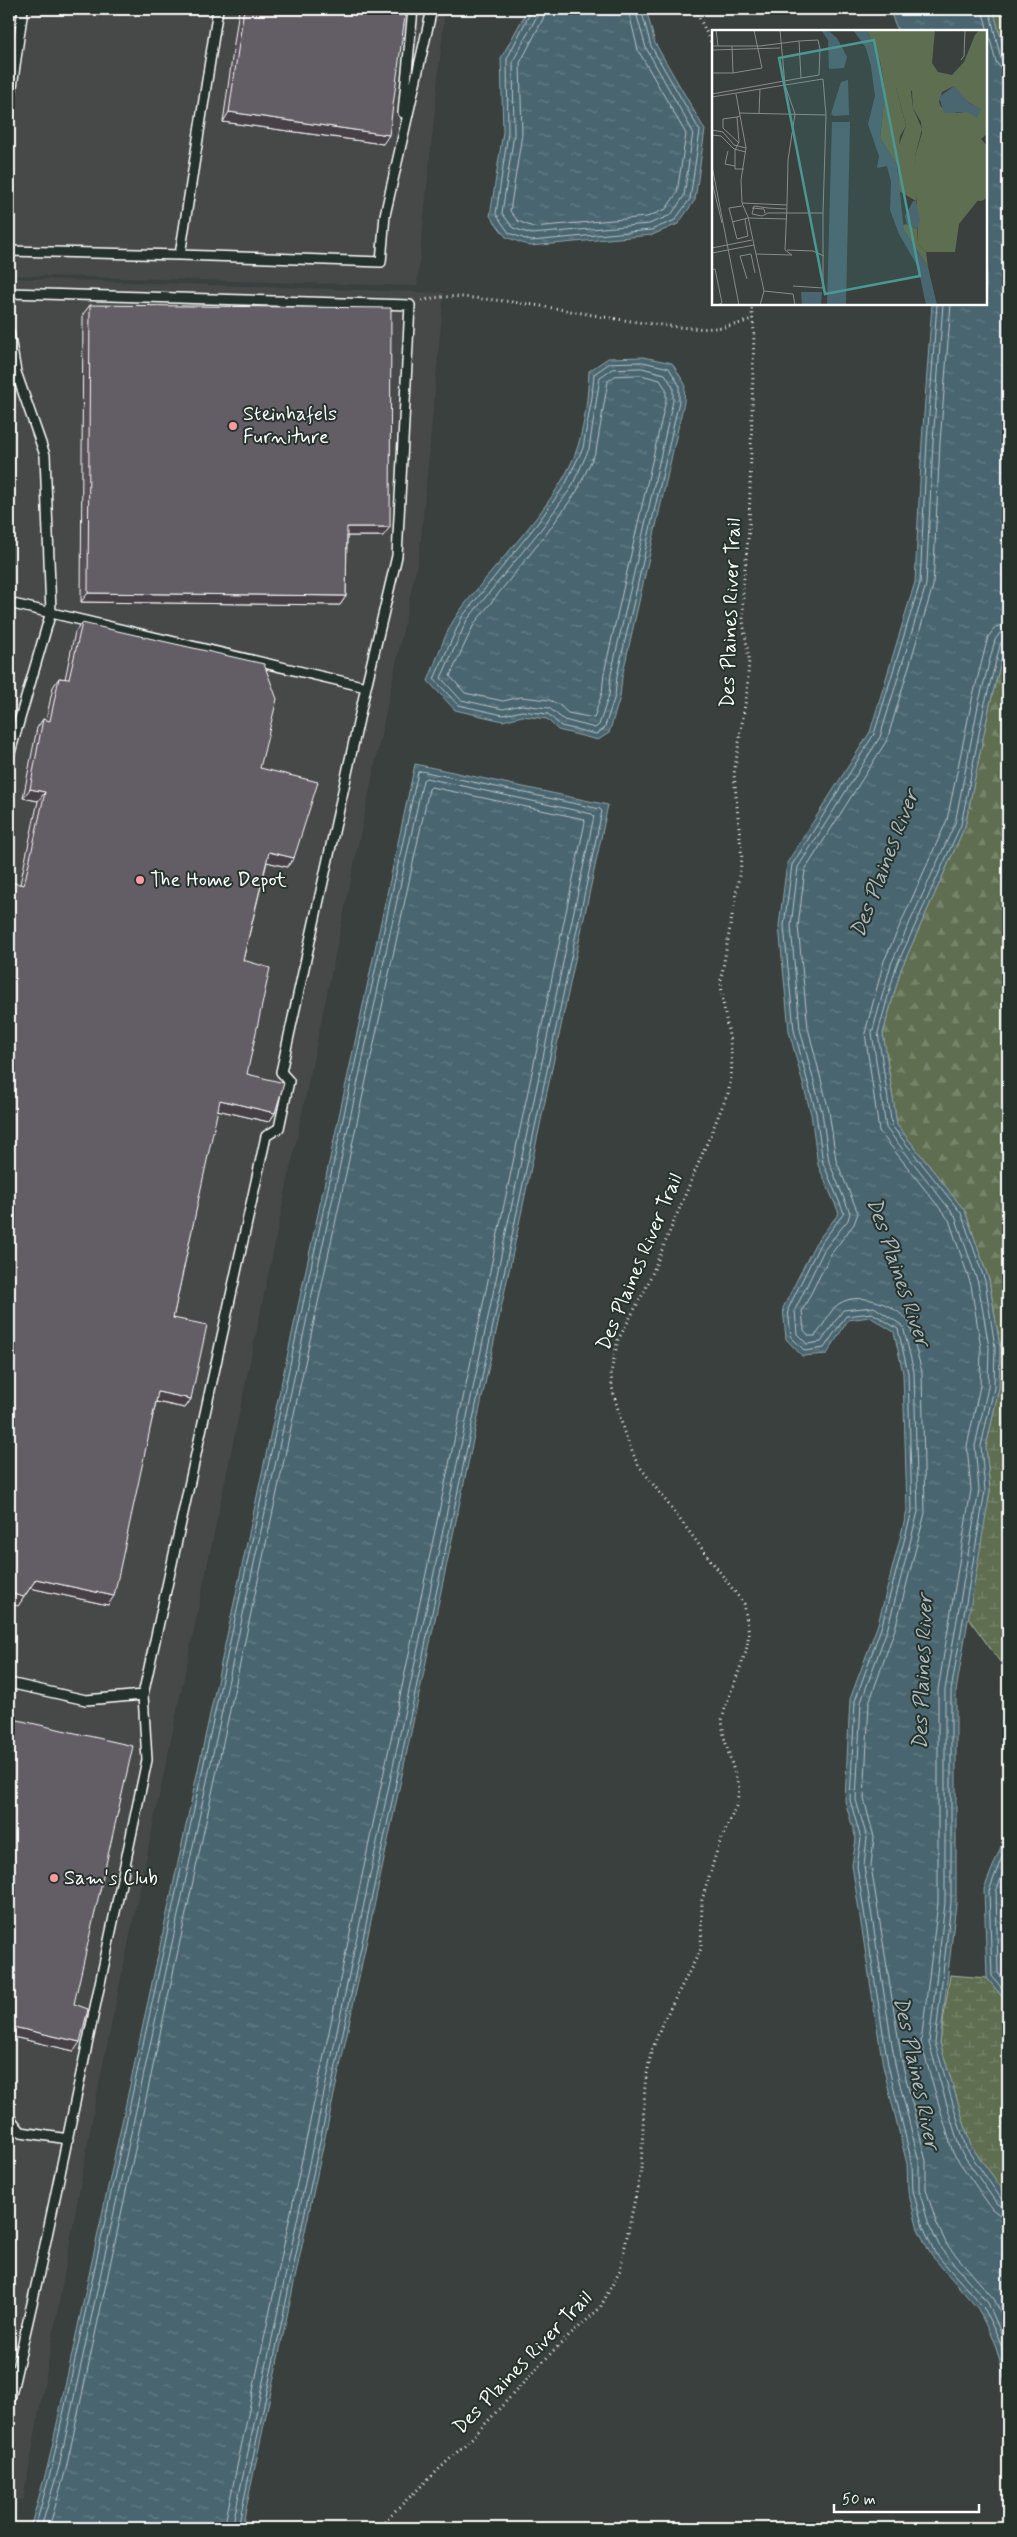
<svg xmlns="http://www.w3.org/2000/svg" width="1017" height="2537" font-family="Mynerve,sans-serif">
  <defs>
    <pattern id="forest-firs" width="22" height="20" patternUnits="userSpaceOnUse" patternTransform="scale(1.25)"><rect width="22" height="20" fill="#5e6e51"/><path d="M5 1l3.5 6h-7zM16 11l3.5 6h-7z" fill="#76846b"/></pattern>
    <pattern id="wetland-marsh" width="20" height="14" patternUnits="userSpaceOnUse" patternTransform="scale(1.25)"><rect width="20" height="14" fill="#5e6e51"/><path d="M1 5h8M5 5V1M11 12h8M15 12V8" fill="none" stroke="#76846b"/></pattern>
    <pattern id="water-ripples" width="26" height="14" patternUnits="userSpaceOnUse" patternTransform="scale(1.25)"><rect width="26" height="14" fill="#4a6670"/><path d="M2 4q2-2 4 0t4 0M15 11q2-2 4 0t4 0" fill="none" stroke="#657d85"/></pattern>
  </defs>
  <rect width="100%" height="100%" fill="#39403e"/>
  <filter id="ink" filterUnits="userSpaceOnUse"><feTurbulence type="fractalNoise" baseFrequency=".02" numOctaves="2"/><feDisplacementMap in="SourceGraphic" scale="10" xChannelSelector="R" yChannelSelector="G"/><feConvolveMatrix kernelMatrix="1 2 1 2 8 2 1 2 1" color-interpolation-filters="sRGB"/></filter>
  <g filter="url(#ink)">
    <!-- built -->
    <path fill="#46494a" d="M9,9h436l-28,277 -408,-11z
      M9,278l435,15 -24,256 -324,1549 -73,403 -14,-3z"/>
    <!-- forest -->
    <path fill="url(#forest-firs)" stroke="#aeb6a8" d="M993,9h15v57z
      M1008,634v690l-8,23 -11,-67 -24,-69 -68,-86 -14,-92 18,-64 64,-143 25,-122z"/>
    <!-- wetland -->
    <path fill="url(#wetland-marsh)" stroke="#aeb6a8" d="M1008,1324v349l-41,-57 23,-125 -4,-44 13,-59 1,-41z
      M950,1975l37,3 21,26v199l-5,-13 -32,-44 -31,-103z"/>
    <!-- water -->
    <path fill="url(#water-ripples)" stroke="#92a3a9" d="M528,9h118l9,34 50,87 -10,70 -17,24 -26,11 -122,11 -24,-9 -16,-21 13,-84 -2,-74z
      M889,9h104l15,57v568l-18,70 -25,122 -64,143 -18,64 14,92 68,86 24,69 11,67 -1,41 -13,59 4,44 -34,200v213l-16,139 31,103 32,44 5,13v189l-13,-48 -17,-35 -47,-54 -13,-26 -10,-38 -1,-27 -24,-98 -31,-201 4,-26 -11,-38 5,-102 28,-75 29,-113 -4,-138 -9,-41 -24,-15 -22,3 -21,34 -25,2 -16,-17 -3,-31 32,-64 24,-31 -21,-48 -7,-51 -22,-83 -10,-105 8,-63 83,-131 45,-150 7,-141 10,-137h54v-273h-88z
      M643,357l29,6 13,21 -1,18 -62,275 -2,20 -11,36 -11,7 -40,-10 -11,-11 -25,-3 -19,5 -48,-11 -27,-29c9,-22 17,-50 31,-69 35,-48 102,-111 119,-166 7,-24 10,-50 11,-75l19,-13z
      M415,764l193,41 -366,1723h-212l18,-63z
      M1008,1829v175l-21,-26 -3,-89z"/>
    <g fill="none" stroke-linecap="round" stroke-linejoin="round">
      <!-- shore -->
      <path stroke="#b7c2c6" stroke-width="1" d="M532,9l-25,50 1,74 -12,81 13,19 22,8 120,-11 24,-10 15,-21 10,-68 -49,-85 -10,-37
        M538,9l-1,7 -24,45 1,73 -12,79 11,15 19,6 117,-10 22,-9 13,-19 9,-64 -47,-84 -11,-39
        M545,9l-2,10 -23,44 2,71 -12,77 8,10 15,6 114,-10 19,-8 11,-16 9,-59 -48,-84 -10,-41
        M982,9l14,53 4,5 8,2
        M989,9l12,50 7,4
        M937,304l-10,137 -7,142 -46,151 -82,131 -8,61 10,104 22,83 7,50 21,50 -25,33 -31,63 3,28 14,14 19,-3 22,-32 26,-3 26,16 10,44 4,138 -30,114 -27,76 -5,99 11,39 -4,27 31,199 24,98 1,28 10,36 12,26 48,54 17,34 8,32
        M943,304l-10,138 -7,143 -46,152 -82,130 -7,59 9,103 22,83 7,50 21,51 -2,7 -24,30 -29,60 2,24 10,10 14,-2 22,-32 31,-3 29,19 11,46 4,140 -30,115 -27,75 -5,98 11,38 -3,28 31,198 24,98v28l10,35 12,24 47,54 20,46
        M951,304l-11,138 -7,144 -46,154 -82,130 -7,56 10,102 21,83 7,49 22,53 -4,11 -23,30 -29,57 2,19 5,6h6c8,-8 12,-21 20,-29 20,-19 60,-3 74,15l13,50 3,141 -30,116 -26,74 -5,96 10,38 -3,29 31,196 24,99v28l10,33 11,23 47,54 14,28
        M643,362l26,6 10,17v16l-62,275 -2,20 -11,33 -8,5 -35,-8 -13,-12 -26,-3 -19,4 -45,-10 -24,-26 28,-62 75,-93 28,-39 18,-37 9,-51 2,-23 16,-11z
        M642,368l23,6 8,13v14l-62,273 -2,21 -10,30 -4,3 -31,-8 -15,-12 -28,-3 -18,4 -42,-9 -20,-22 26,-58 75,-92 29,-40 18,-39 11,-72 12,-8z
        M641,375l19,5 6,9v11l-62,273 -2,20 -8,25 -26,-5 -10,-9 -9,-4 -28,-3 -18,4 -38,-8 -15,-17 24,-52 73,-91 30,-42 19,-40 12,-70 7,-5z
        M1008,623l-12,4 -8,10 -16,63 -25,120 -63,141 -19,72 14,98 70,89 22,65 10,63 -1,38 -13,60 4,44 -33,200v213l-17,140 32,110 39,56 8,6 8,1
        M1008,631l-8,2 -5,7 -16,61 -24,122 -64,141 -19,69 14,95 69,88 23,67 11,64 -1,40 -13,59 4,44 -34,200v213l-16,140 31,107 37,54 11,4
        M1008,637l-7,5 -16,61 -24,122 -65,142 -18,66 14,93 69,87 24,68 10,66 -1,41 -13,58 4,45 -34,200v212l-16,140 31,105 36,52 6,2
        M1008,1841l-19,50 3,85 16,20
        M1008,1858l-12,34 2,81 10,13
        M1008,1879l-5,14 3,77 2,5
        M35,2528l17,-62 366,-1694 3,-1 179,38 2,2 -364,1717
        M41,2528l18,-61 364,-1687 3,-2 166,36 2,2 -362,1712
        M49,2528l17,-59 363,-1680 2,-2 153,32 1,3 -361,1706"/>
      <!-- lane casing -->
      <g stroke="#fff" stroke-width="12">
        <path id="lane" d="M9,108l14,-99
          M403,113l10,-104
          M9,251l171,4 38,-246
          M180,255l201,7 4,-47 47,-206
          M9,293l401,12 -13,251 -31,131 -357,-84
          M9,332l7,40 29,83 6,157 -42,144
          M9,1683l77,17 57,-5 123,-559 13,-8 10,-47 -8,-9 85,-385
          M9,2117l12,15 47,7
          M9,2404l32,-140 106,-504 -4,-65"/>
      </g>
      <!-- path -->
      <path stroke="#fff" stroke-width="3" stroke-dasharray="1 4" stroke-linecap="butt" d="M695,9l18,37
        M422,301c19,-7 42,-4 61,-2 54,4 107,17 162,24 36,4 74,12 108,-5
        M377,2528l96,-91 81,-87 46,-42 20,-38 21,-100 4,-86 6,-31 10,-27 40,-77 1,-49 16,-53 19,-43 2,-16 -15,-51 -2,-17 4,-15 20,-53 3,-19 -5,-29 -107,-141 -13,-31 -12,-45 -1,-15 7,-32 28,-52 82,-195c11,-43 -6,-72 -7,-114l21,-120 -8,-85 13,-82 2,-33 -6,-38v-35l6,-56 5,-198 -3,-28"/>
      <!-- lane -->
      <use href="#lane" stroke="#26332d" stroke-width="9"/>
    </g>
    <!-- wall -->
    <path fill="#565057" stroke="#fff" d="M239,9h167l-23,135 -160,-22z
      M90,305l293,231h-36l-1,60 -6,9 -259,-3 2,-288z
      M82,623l178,145 34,90 -7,9 -20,-5 -24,98 4,114 28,39 -6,9 -52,-12 -44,208 18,81 -6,9 -29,-6 -48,203 -78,-17 -12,18 2,-722 18,-83 -15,-3 14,-70 6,-9 3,1 7,-33 6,-9 6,1 10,-47z
      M9,1718l65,286v47l-65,-15z"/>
    <!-- shaded-wall -->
    <path fill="#464147" stroke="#fff" d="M229,112l160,23 -6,9 -160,-22z
      M347,527h43l-7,9h-43z
      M88,593l258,3 -6,9 -259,-3z
      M30,789l15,3 -7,9 -15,-3z
      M269,852l25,6 -7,9 -24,-6z
      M220,1100l55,13 -6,9 -56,-13z
      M158,1392l33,7 -6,9 -33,-7z
      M36,1579l78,17 -6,9 -78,-17z
      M9,1593l15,4 -6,9 -9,-2z
      M9,1991l6,2 -6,9z
      M9,2026l71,16 -6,9 -65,-15z"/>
    <!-- building -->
    <path fill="#645d65" stroke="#fff" d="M244,9h162l-17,126 -160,-23z
      M90,305l301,3 -1,219h-43l-1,69 -258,-3z
      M82,623l182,41 13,35 -17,69 58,14 -24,76 -25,-6 -26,108 27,8 -23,106 37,9 -9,30 -55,-13 -47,218 34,7 -16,74 -33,-7 -44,204 -78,-17 -12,18 -15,-4v-711l15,3 21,-93 -15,-3 13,-70 7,2 9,-43 10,1z
      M9,1718l124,28 -59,258 14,5 -8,33 -71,-16v-8l6,-25 -6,-2z
      M9,2286l6,1 -6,25z"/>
  </g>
  <!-- markers -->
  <g fill="#ff9aa2" stroke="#26332d" stroke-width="2">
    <circle cx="233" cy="426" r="5"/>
    <circle cx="140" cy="880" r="5"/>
    <circle cx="54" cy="1878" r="5"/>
  </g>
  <g text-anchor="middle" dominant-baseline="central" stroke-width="4" stroke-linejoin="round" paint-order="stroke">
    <!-- poi labels -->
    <g font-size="20" fill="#fff" stroke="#26332d" text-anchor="start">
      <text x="243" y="414">Steinhafels<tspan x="243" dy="23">Furniture</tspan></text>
      <text x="150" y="880">The Home Depot</text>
      <text x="64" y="1878">Sam's Club</text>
    </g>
    <!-- street labels -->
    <g font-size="20" fill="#fff" stroke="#26332d">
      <text transform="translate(731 613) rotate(-88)">Des Plaines River Trail</text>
      <text transform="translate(640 1262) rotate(-67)">Des Plaines River Trail</text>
      <text transform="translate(523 2363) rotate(-46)">Des Plaines River Trail</text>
    </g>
    <!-- water labels -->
    <g font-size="21" font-style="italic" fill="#aebabf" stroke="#26332d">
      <text transform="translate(885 864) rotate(-69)">Des Plaines River</text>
      <text transform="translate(898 1272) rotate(71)">Des Plaines River</text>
      <text transform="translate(923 1672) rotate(-88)">Des Plaines River</text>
      <text transform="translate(916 2073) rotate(78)">Des Plaines River</text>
    </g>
  </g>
  <!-- overview -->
  <g transform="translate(712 30)">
    <rect width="275" height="275" fill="#39403e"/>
    <path d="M155,0h68l-3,33 6,9 14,3 12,-13 11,-27 4,-5h8v104l-6,5 6,7v43l-28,35 -4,28h-29l-8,-8 -3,-88 7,-23 -1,-11 -8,-14 -1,-17 -16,-4 10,39 -6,10 -3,29 -17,-27 5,-47 -5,-30zM242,56l11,14 16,10 -24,3 -16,-6 -2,-5 3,-10z" fill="#5e6e51" fill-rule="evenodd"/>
    <path d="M189,53l9,2 3,23 9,21 -7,27 3,33 -2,12 -17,-10 -2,-41 9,-24 -10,-39zM261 164a7 7 0 1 1 14 0a7 7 0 1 1-14 0ZM195,194l10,5 1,15 8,8 2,15 -24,-36 -1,-6z" fill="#5e6e51"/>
    <path d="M109,0l9,2 7,6 10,19 -3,11 -15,1 -1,-29zM141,0h14l13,31 5,30 -5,47 17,27 7,66 24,36 9,38h-11l-8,-38 -19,-33 -9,-24 1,-28 -4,-16 -10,2 2,-12 -11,-32 7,-28 -4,-30 -5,-18zM136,50l1,35 -15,1 -3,-2 10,-32zM242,56l15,17 12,6 -4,9 -10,-6 -23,1 -5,-16zM120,92h18l-4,183h-19zM201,171h3l4,19 -3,9 -10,-5 -2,-8zM89,262h21l-1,13h-19z" fill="#4a6670"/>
    <path fill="none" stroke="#888c8b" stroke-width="1" d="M4,0l2,16M87,11l19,-1 2,9 -1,26 -18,3M0,16h48l39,-5 2,37 -89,16M20,16l1,27 29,-5 -8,-38M0,20l68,-2M249,30l3,-4 1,-26M0,43h21M0,67l73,-12 10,29 -7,46 -1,45 -45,-2 -1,-23 5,-32 -10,-54M27,83l87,2 -3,-36 -38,6 -5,-55M47,83l1,-24M28,86l-3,1 2,25 -4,8v19h9M25,87l-14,2v9l16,15M0,100l11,2 11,13 12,3M0,105l9,1 13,13 12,3M16,121l-3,13 10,2M0,136l27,139M0,152l10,41M30,173l6,14 16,74 -4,14M30,176l-13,2 8,31 11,-3 -3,-17M40,178l12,1 1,4M56,178l19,1M56,183h55l3,-98M56,183l-6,3 -10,-2 2,-8 14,2M20,192l16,-4 38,1M0,218l40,-8M75,220l26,1 11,5M0,223l42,-8M44,224l36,1 -7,-5 2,-45M0,240l3,-1 7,34 -5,2M35,249l-7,-23 11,-2 4,19M81,256l30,2v-75M52,261l29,3 2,11"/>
    <path fill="#4b9892" fill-opacity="0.15" stroke="#4b9892" stroke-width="2.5" d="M162,10l46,236 -95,18 -46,-236z"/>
    <rect width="275" height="275" fill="none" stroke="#fff" stroke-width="2.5"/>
  </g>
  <!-- margin -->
  <rect width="1017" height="2537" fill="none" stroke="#26332d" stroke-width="30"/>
  <rect x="15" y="15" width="987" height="2507" fill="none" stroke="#fff" stroke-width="2" filter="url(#ink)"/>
  <!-- scale -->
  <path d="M834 2504v8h145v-8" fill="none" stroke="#ffffff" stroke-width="2.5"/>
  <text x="842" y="2504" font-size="15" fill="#ffffff" stroke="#26332d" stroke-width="4" paint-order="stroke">50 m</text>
</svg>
